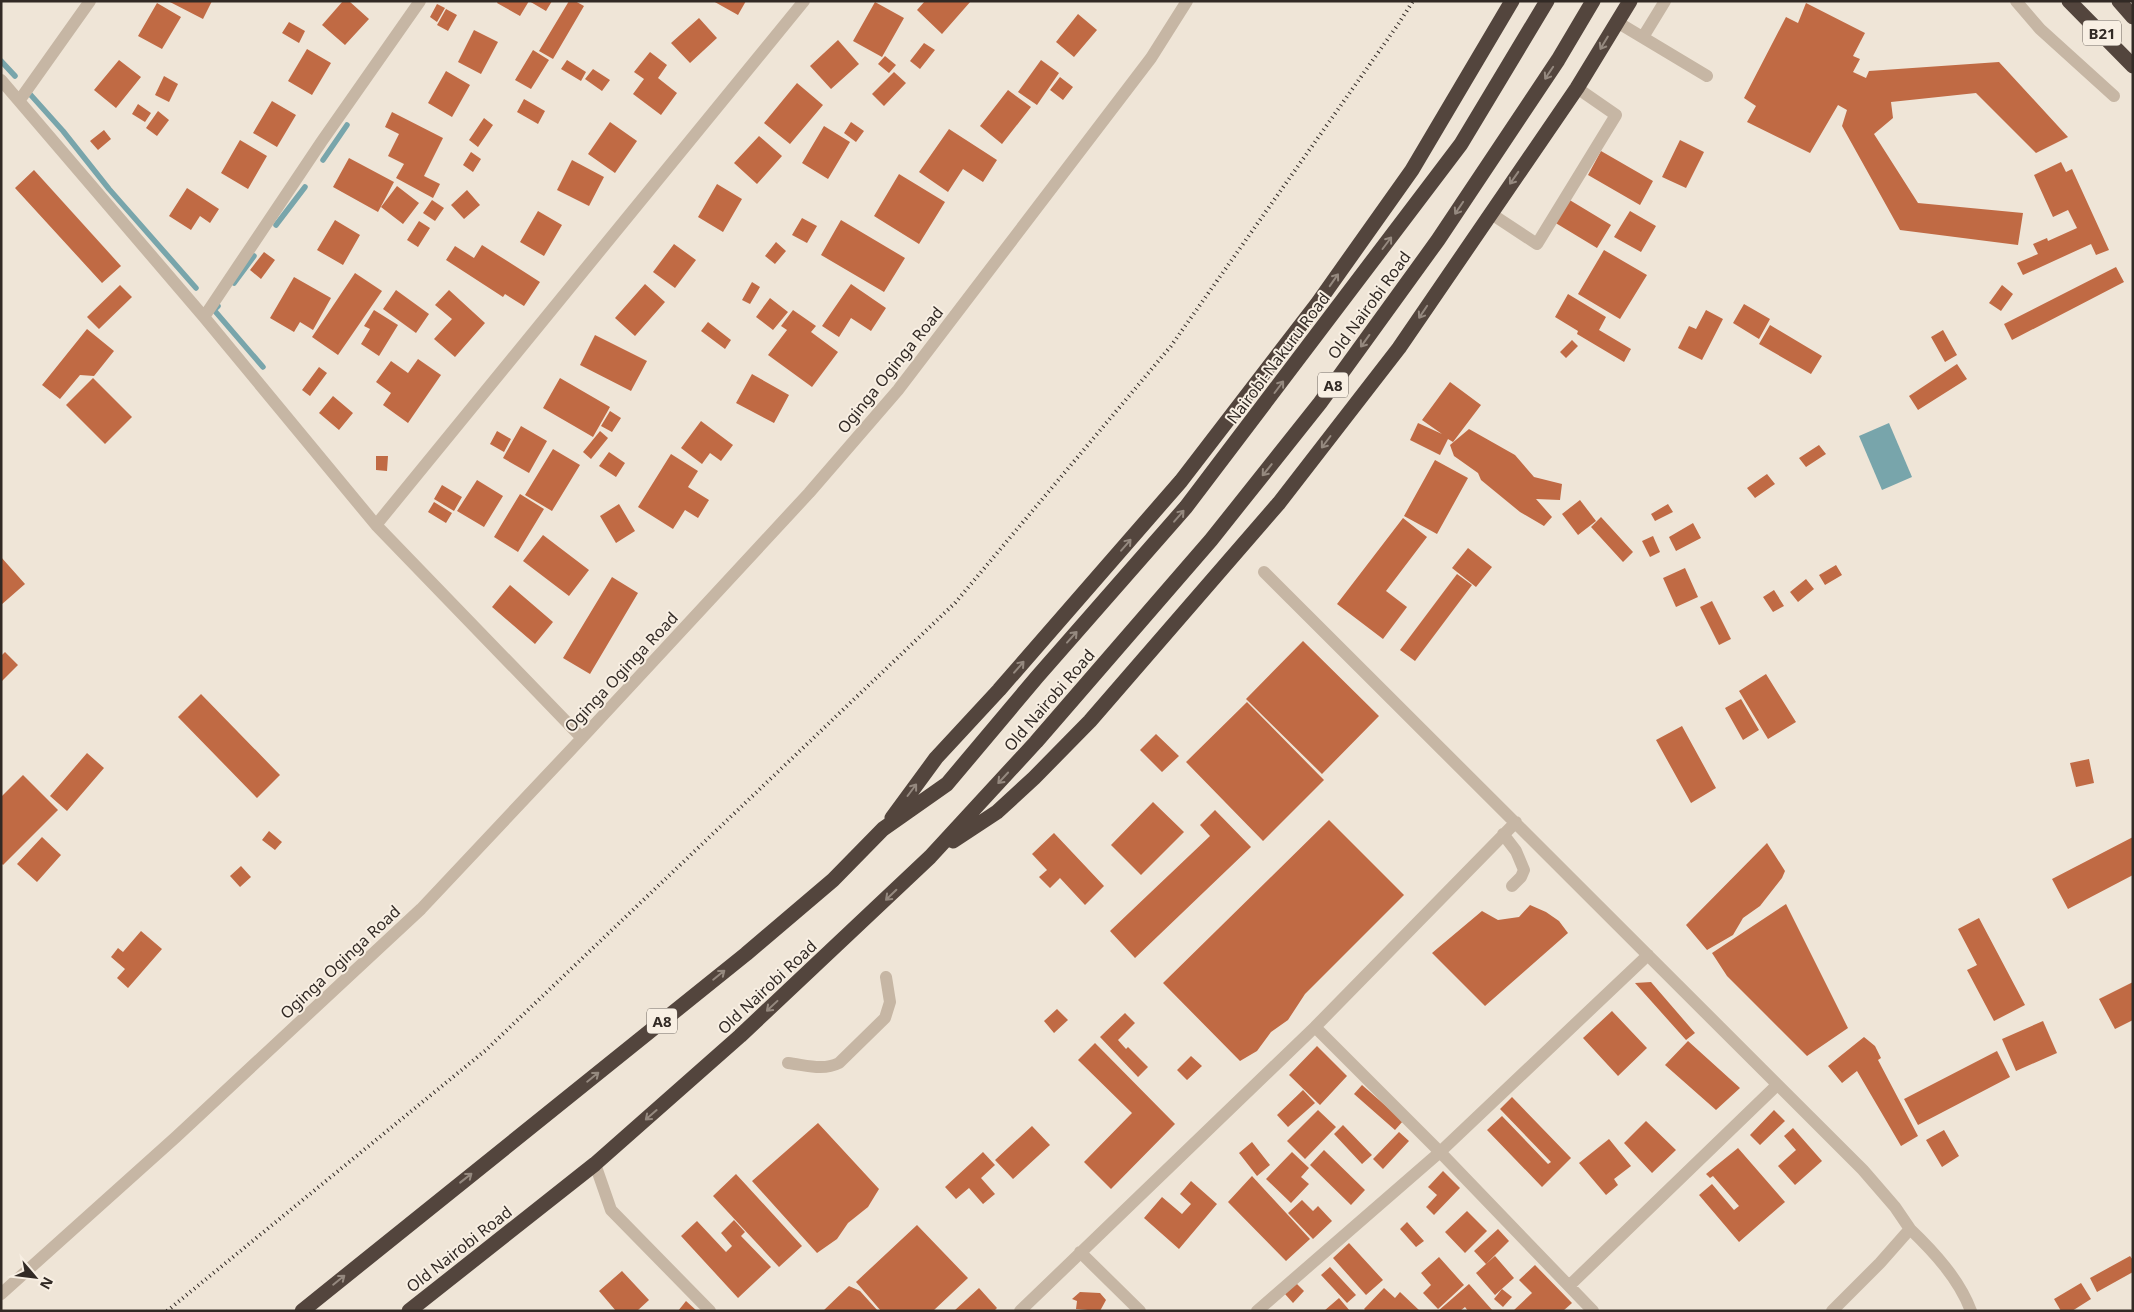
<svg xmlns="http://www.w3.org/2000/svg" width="2134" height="1312" font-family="'Noto Sans',sans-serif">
  <rect width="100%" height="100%" fill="#efe5d7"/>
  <!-- water -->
  <path fill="#78a5ab" d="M1889,423l23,54 -30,13 -23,-54z"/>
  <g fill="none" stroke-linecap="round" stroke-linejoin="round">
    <!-- stream -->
    <path stroke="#78a5ab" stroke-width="5.5" d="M1,61l14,15
      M29,93l34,38 46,58 87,99
      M323,160l24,-35
      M276,225l29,-38
      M234,283l20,-27
      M218,306l-4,4 49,57"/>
  </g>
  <!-- building -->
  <path fill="#c06a44" d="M168,1h44l-9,18z
    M343,1h6l20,18 -24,26 -23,-20z
    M498,1h31l-9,15 -23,-13z
    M529,1h23l-6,10z
    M569,1h6l9,5 -31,53 -14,-8z
    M713,1h33l-8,14z
    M925,1h46l-29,33 -25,-24z
    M875,2l29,16 -22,39 -29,-16z
    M157,3l24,14 -19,32 -24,-13z
    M1806,3l59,30 -12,23 7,3 -7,13 13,6 3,-7 130,-9 69,75 -32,16 -60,-60 -85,9 2,16 -19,16 44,69 105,10 -5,32 -118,-15 -58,-104 5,-16 -9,-5 -28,48 -63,-31 9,-16 -12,-8 42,-81 12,6z
    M437,4l8,4 -8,14 -7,-5z
    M446,9l11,6 -9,16 -11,-6z
    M1078,14l19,16 -23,27 -18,-15z
    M699,18l18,20 -27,25 -19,-20z
    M289,22l16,9 -6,12 -17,-10z
    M474,30l24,12 -17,32 -23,-12z
    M838,40l21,24 -28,25 -21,-23z
    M924,43l11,7 -15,19 -10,-8z
    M307,49l24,14 -19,32 -24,-14z
    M533,50l16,10 -18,29 -16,-9z
    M650,52l17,13 -9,13 19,15 -16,22 -28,-21 11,-15 -10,-7z
    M885,56l11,9 -7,8 -11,-9z
    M119,60l22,17 -25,31 -22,-18z
    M567,60l19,12 -5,9 -20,-12z
    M1041,60l18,13 -22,32 -19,-13z
    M593,69l17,11 -8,11 -17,-12z
    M446,71l24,14 -18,32 -24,-14z
    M894,72l12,11 -22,23 -12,-12z
    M164,76l14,8 -9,18 -14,-7z
    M1060,77l13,10 -10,13 -13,-10z
    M797,83l26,22 -33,39 -26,-21z
    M1008,90l23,17 -29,37 -22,-18z
    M524,99l21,12 -7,13 -21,-12z
    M272,101l24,14 -19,32 -24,-14z
    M138,104l13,9 -6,9 -13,-8z
    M158,111l11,9 -12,16 -11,-8z
    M392,112l51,26 -19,38 16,8 -7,14 -37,-20 8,-14 -16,-8 11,-22 -14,-7z
    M484,118l9,7 -15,22 -9,-7z
    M610,122l27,19 -22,32 -27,-19z
    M851,122l13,9 -8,11 -12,-9z
    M824,126l26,16 -22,37 -26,-16z
    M949,129l48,31 -14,22 -20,-13 -15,23 -29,-20z
    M104,130l7,9 -13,11 -8,-9z
    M759,136l23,20 -25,28 -23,-21z
    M240,140l27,16 -19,33 -27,-16z
    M1680,140l24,12 -18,36 -24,-11z
    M1601,151l52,30 -13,24 -52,-30z
    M471,152l10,7 -8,13 -10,-7z
    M349,158l45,24 -16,30 -45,-25z
    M572,160l32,17 -15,29 -32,-16z
    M2061,162l5,10 6,-3 37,81 -13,5 -5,-11 -68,31 -6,-12 21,-9 -5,-10 14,-6 1,3 29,-13 -9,-18 -15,7 -19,-42z
    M34,170l87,96 -19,17 -87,-95z
    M899,174l46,28 -26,42 -45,-28z
    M717,184l25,15 -19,33 -25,-15z
    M397,186l22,17 -16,21 -22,-17z
    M187,188l32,21 -9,14 -10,-7 -9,14 -22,-14z
    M467,190l13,15 -16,14 -13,-14z
    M1568,199l43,26 -14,23 -43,-26z
    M432,200l12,8 -9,13 -12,-8z
    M538,211l24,14 -18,31 -24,-14z
    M1630,211l26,15 -15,26 -27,-15z
    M802,218l15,8 -10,17 -15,-8z
    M335,220l25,15 -17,30 -26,-15z
    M841,220l64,38 -21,34 -63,-37z
    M419,221l11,7 -12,19 -11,-7z
    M776,242l10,9 -11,13 -10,-8z
    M674,244l22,16 -21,28 -22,-16z
    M482,245l58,37 -16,24 -19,-12 -2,3 -57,-37 9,-14 19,12z
    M1604,250l43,25 -27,44 -42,-25z
    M264,252l11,8 -14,19 -11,-9z
    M2116,267l8,15 -112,58 -8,-16z
    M355,273l27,18 -44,64 -26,-18z
    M294,277l37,21 -18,32 -13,-8 -6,10 -24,-14z
    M752,282l8,5 -10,17 -8,-4z
    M645,284l20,18 -30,34 -20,-18z
    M851,284l35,24 -15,23 -20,-13 -12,19 -17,-11z
    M120,285l12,12 -33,32 -12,-12z
    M2002,285l11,9 -12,17 -12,-8z
    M396,290l33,24 -13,19 -33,-24z
    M449,290l36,33 -30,34 -21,-18 18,-20 -17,-14z
    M1568,294l38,23 -7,13 32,19 -7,13 -47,-28 1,-3 -23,-14z
    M770,298l18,14 -15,18 -17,-13z
    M1744,304l26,15 -11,20 -26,-16z
    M374,310l24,15 -19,31 -18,-12 9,-15 -6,-3z
    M793,310l23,16 -5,6 27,20 -26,35 -44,-32 19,-25 -6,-4z
    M1706,310l17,9 -21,41 -24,-12 11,-22 7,3z
    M708,322l23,18 -6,9 -24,-18z
    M1770,325l52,31 -11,18 -52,-30z
    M87,329l27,22 -20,25 -14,-1 -20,24 -18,-14z
    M1943,330l14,25 -12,7 -14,-25z
    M595,335l52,26 -16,30 -51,-26z
    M1572,340l6,6 -12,12 -6,-6z
    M418,359l23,16 -33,48 -25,-18 8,-12 -15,-11 15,-21 17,12z
    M1957,364l10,15 -49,31 -9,-14z
    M319,367l8,6 -17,23 -8,-6z
    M752,374l37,21 -15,28 -38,-20z
    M93,378l39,39 -27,27 -39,-39z
    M560,378l50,29 -17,30 -50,-29z
    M1450,382l31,23 -28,37 -5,-3 -8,16 -30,-15 8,-17 24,11 -20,-14z
    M333,396l20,17 -14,17 -20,-17z
    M610,411l11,7 -9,14 -11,-6z
    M701,421l32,24 -12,16 -11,-8 -8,11 -21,-16z
    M521,426l26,15 -18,32 -26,-15z
    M1469,429l46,26 19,22 28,7 -2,16 -24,-1 16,18 -8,9 -24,-14 -39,-32 -3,-7 -24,-17 -4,-11z
    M497,431l14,8 -7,13 -14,-8z
    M600,431l8,7 -17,21 -8,-7z
    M1819,445l7,9 -20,13 -7,-9z
    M553,449l27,16 -28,46 -27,-16z
    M609,452l16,11 -9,14 -17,-11z
    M671,454l27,17 -10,16 21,13 -11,18 -13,-8 -12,19 -35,-22z
    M376,456h12l-1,15 -11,-1z
    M1435,460l33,18 -31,56 -33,-18z
    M1767,474l8,10 -20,14 -8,-10z
    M477,480l26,16 -19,31 -27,-16z
    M442,485l20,12 -8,14 -20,-12z
    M520,494l24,15 -26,43 -24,-15z
    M1580,500l16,21 -18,14 -16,-21z
    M434,502l18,11 -6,10 -18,-11z
    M619,504l16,27 -19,12 -16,-27z
    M1668,504l5,8 -18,9 -4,-7z
    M1601,517l32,35 -10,10 -32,-35z
    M1403,518l24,19 -41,54 21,16 -24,32 -46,-35z
    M1693,523l8,15 -25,13 -7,-14z
    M543,535l46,35 -20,26 -46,-35z
    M1653,536l7,16 -10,5 -8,-16z
    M1468,548l24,19 -16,20 -24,-19z
    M1,557l24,27 -24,21z
    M1836,565l6,10 -17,10 -6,-10z
    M1685,568l13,29 -22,10 -13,-29z
    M1457,574l15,11 -57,76 -15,-11z
    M612,577l26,16 -48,81 -27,-16z
    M1806,579l8,10 -16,13 -8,-10z
    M510,585l43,37 -18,22 -43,-37z
    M1774,590l10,16 -11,6 -10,-15z
    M1712,601l19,38 -12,6 -19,-38z
    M1303,641l76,75 -57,58 -76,-75z
    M5,652l13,13 -17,17v-26z
    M1766,674l30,48 -28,17 -29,-48z
    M201,694l79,81 -23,23 -79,-81z
    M1741,699l18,31 -16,10 -18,-32z
    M1247,702l77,78 -61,61 -77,-79z
    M1682,726l34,62 -25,15 -35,-63z
    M1156,734l23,22 -17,16 -22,-22z
    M87,753l17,15 -37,43 -17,-15z
    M2089,759l5,24 -18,4 -6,-24z
    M23,775l35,35 -55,55 -2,-2v-66z
    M1153,802l31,30 -43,43 -30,-30z
    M1215,810l36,37 -116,111 -25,-27 100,-95 -10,-11z
    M1329,820l75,75 -99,99 -17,26 -17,12 -14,19 -17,10 -77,-78z
    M269,831l13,11 -7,8 -13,-10z
    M1054,833l50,53 -19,19 -25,-27 -10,10 -11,-11 8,-7 -15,-16z
    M42,837l19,18 -24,27 -20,-18z
    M2133,837v38l-65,34 -16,-30z
    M1767,843l18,28 -3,7 -22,28 -17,12 -10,17 -26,15 -21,-25z
    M241,866l10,11 -11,10 -10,-11z
    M1786,904l62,124 -41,28 -80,-80 -15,-23z
    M1530,905l16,7 13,9 9,12 -83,73 -53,-53 50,-42 16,9 21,-3z
    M1979,918l46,87 -31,16 -27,-51 10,-5 -19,-36z
    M141,931l21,18 -34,39 -11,-10 8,-9 -14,-12 7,-9 5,4z
    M1651,982l44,51 -9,7 -51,-57z
    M2133,982v38l-18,9 -16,-30z
    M1057,1009l11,11 -14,13 -10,-12z
    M1612,1011l35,37 -29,28 -35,-38z
    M1125,1013l10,10 -17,17 8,9 2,-2 20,20 -10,10 -38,-40z
    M2043,1021l14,32 -41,18 -14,-32z
    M1864,1037l11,9 6,12 -3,2 40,76 -17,10 -44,-75 -15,12 -14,-17z
    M1688,1041l52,47 -24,22 -51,-45z
    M1095,1043l80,81 -64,65 -27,-27 48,-49 -54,-53z
    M1317,1046l30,30 -27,29 -31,-30z
    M1997,1051l13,26 -92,48 -14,-26z
    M1191,1056l11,10 -15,14 -10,-10z
    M1362,1085l41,36 -8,9 -41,-36z
    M1303,1090l12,13 -27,24 -11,-12z
    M1512,1097l59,61 -29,29 -55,-57 15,-14 46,48 3,-2 -51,-53z
    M1318,1110l18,17 -31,32 -18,-18z
    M1774,1110l11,11 -25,24 -10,-10z
    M1646,1121l30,29 -24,23 -28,-30z
    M818,1123l61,66 -11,18 -20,16 -11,16 -20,14 -65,-72z
    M1343,1125l29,30 -10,9 -28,-30z
    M1032,1126l18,19 -37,34 -18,-19z
    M1793,1128l29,33 -27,24 -17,-19 18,-16 -12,-14z
    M1944,1130l15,26 -17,11 -16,-27z
    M1399,1132l10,9 -26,28 -10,-10z
    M1609,1139l22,27 -17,13 4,6 -12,10 -27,-32z
    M1252,1142l18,23 -13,11 -18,-23z
    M1738,1148l47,54 -46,40 -40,-47 13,-11 22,26 5,-4 -26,-30 -3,2 -4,-4z
    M1324,1150l41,40 -14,15 -41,-40z
    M983,1152l12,13 -14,13 14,16 -12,10 -14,-16 -13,11 -11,-12z
    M1292,1152l17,16 -8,9 8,7 -18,19 -25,-24z
    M1443,1171l17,17 -26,27 -8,-8 11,-12 -9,-8z
    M736,1174l66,72 -23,21 -66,-71z
    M1252,1176l58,63 -24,22 -58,-59z
    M1191,1181l26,23 -38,45 -35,-31 18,-21 20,17 9,-10 -11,-10z
    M1302,1200l11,11 5,-5 14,15 -19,18 -25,-26z
    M1467,1211l20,20 -22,22 -20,-21z
    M734,1220l11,12 -4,4 30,31 -33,31 -57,-62 16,-15 29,31 6,-6 -11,-13z
    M1407,1222l17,19 -8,6 -16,-18z
    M917,1225l51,53 -35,33h-52l-25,-29z
    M1498,1229l11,12 -23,23 -12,-13z
    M1349,1243l34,37 -17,15 -33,-37z
    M1495,1256l19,22 -19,17 -19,-22z
    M2130,1256l3,4v12l-36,20 -7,-14z
    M1439,1257l25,28 -26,24 -15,-16 8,-8 -10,-12z
    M1535,1265l37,38 -9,8h-50l19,-18 -13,-13z
    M1330,1267l26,28 -9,8 -26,-28z
    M622,1271l27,29 -12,11h-21l-17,-20z
    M1296,1283l8,8 -11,12 -8,-9z
    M2081,1283l10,16 -19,12h-11l-7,-12z
    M1469,1284l24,27h-25l-3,-4 -5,4h-22z
    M849,1286l11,5 18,20h-55z
    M979,1288l18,20 -3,3h-40z
    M1384,1288l11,10 5,-6 20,19h-54l-2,-2z
    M1502,1289l10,8 -9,10 -9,-8z
    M1080,1292l20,1 6,7 -6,11 -24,-2 1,-8 -5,-2z
    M1339,1298l11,13h-26z
    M686,1301l11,10h-19z"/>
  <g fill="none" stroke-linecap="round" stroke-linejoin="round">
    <!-- minor -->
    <path stroke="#c6b6a4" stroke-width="12" d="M2016,1l24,28 74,67
      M1617,22l90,54
      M1643,37l22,-36
      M1,80l203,237 172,208 206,213
      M19,101l71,-100
      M1490,213l47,31 79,-129 -39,-27
      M204,317l118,-176 98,-140
      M376,525l428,-524
      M1264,572l599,598 32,37 15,22 -30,34 -48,48
      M1503,834l13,17 8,19 -3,7 -9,9
      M1315,1027l125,125 153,159
      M788,1063c18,2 35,8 51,0l46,-45 5,-16 -4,-25
      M595,1164l16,46 99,101
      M1910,1229c24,23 49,50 61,82
      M1080,1252l60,59
      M1570,1285l207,-200
      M1,1294l175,-157 245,-228 161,-171 227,-245 89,-103 253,-332 36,-57
      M1020,1311l295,-284 201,-205
      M1257,1311l183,-159 208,-197"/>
    <!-- highway -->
    <path stroke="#53453d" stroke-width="15" d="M2069,1l64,65
      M2119,1l14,16
      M892,818l44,-60 63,-68 182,-209 136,-177 95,-134 100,-169
      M953,841l44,-29 37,-34 56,-57 189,-218 120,-155 178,-260 53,-87
      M302,1311l444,-357 87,-74 50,-51 64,-45 90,-107 149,-170 275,-363 86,-143
      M409,1311l186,-147 145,-128 190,-179 106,-115 175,-202 109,-137 118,-163 120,-180 35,-59"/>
    <!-- rail -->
    <path stroke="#322a25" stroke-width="4" stroke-dasharray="1 4" stroke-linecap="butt" d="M167,1311l319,-261 469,-447 216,-257 228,-323 14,-22"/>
  </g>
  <!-- one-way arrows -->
  <defs><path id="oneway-shaft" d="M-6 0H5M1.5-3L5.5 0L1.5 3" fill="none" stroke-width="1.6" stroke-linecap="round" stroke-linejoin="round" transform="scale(1.25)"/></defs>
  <g stroke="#95897f">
    <use href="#oneway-shaft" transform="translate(1604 43) rotate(121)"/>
    <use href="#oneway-shaft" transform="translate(1549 73) rotate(124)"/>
    <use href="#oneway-shaft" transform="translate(1514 178) rotate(125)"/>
    <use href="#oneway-shaft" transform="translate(1459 208) rotate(124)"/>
    <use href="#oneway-shaft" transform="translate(1387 243) rotate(-53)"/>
    <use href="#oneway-shaft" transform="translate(1334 280) rotate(-55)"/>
    <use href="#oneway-shaft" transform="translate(1423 312) rotate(124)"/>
    <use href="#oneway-shaft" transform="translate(1365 341) rotate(126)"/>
    <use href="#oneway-shaft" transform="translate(1279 387) rotate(-53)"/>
    <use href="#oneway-shaft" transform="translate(1326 442) rotate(127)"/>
    <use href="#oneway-shaft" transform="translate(1267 470) rotate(129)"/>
    <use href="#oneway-shaft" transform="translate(1179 516) rotate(-49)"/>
    <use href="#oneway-shaft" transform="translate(1126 545) rotate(-49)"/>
    <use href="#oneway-shaft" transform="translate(1072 637) rotate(-48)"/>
    <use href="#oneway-shaft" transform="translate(1019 667) rotate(-49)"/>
    <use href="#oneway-shaft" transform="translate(1003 778) rotate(133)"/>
    <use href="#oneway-shaft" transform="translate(912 790) rotate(-53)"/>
    <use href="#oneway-shaft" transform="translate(891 895) rotate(136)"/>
    <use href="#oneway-shaft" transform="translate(719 975) rotate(-39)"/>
    <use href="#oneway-shaft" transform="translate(772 1006) rotate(137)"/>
    <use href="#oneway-shaft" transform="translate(593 1077) rotate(-39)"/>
    <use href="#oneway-shaft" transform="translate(651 1115) rotate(139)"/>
    <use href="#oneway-shaft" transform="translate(466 1178) rotate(-38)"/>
    <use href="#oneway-shaft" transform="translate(339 1280) rotate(-39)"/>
  </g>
  <g text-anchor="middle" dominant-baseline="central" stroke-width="4" stroke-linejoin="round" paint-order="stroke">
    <!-- shield labels -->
    <g fill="#f8efe3" stroke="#6d655e" stroke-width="1">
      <rect x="2083" y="20.5" width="38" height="25" rx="4"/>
      <rect x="1318" y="372.5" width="30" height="25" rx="4"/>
      <rect x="647" y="1008.5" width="30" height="25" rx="4"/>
    </g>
    <g font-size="15" font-weight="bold" fill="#322a25">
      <text x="2102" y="33">B21</text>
      <text x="1333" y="385">A8</text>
      <text x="662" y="1021">A8</text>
    </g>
    <!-- street labels -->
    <g font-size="16" fill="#322a25" stroke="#f8efe3">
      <text transform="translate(1369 305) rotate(-54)">Old Nairobi Road</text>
      <text transform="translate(1278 358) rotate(-53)">Nairobi-Nakuru Road</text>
      <text transform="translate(890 370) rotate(-51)">Oginga Oginga Road</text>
      <text transform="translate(621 672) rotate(-47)">Oginga Oginga Road</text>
      <text transform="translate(1049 700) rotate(-49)">Old Nairobi Road</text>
      <text transform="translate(340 962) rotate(-43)">Oginga Oginga Road</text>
      <text transform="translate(767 987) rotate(-43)">Old Nairobi Road</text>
      <text transform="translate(459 1249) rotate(-38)">Old Nairobi Road</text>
    </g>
  </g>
  <!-- border -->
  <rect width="2134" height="1312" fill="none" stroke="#322a25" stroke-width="5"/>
  <!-- north arrow -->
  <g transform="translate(35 1277) rotate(118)" stroke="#f8efe3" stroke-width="4" paint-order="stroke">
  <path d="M0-4L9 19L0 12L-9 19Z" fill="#322a25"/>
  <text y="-8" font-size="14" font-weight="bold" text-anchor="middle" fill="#322a25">N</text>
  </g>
</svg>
